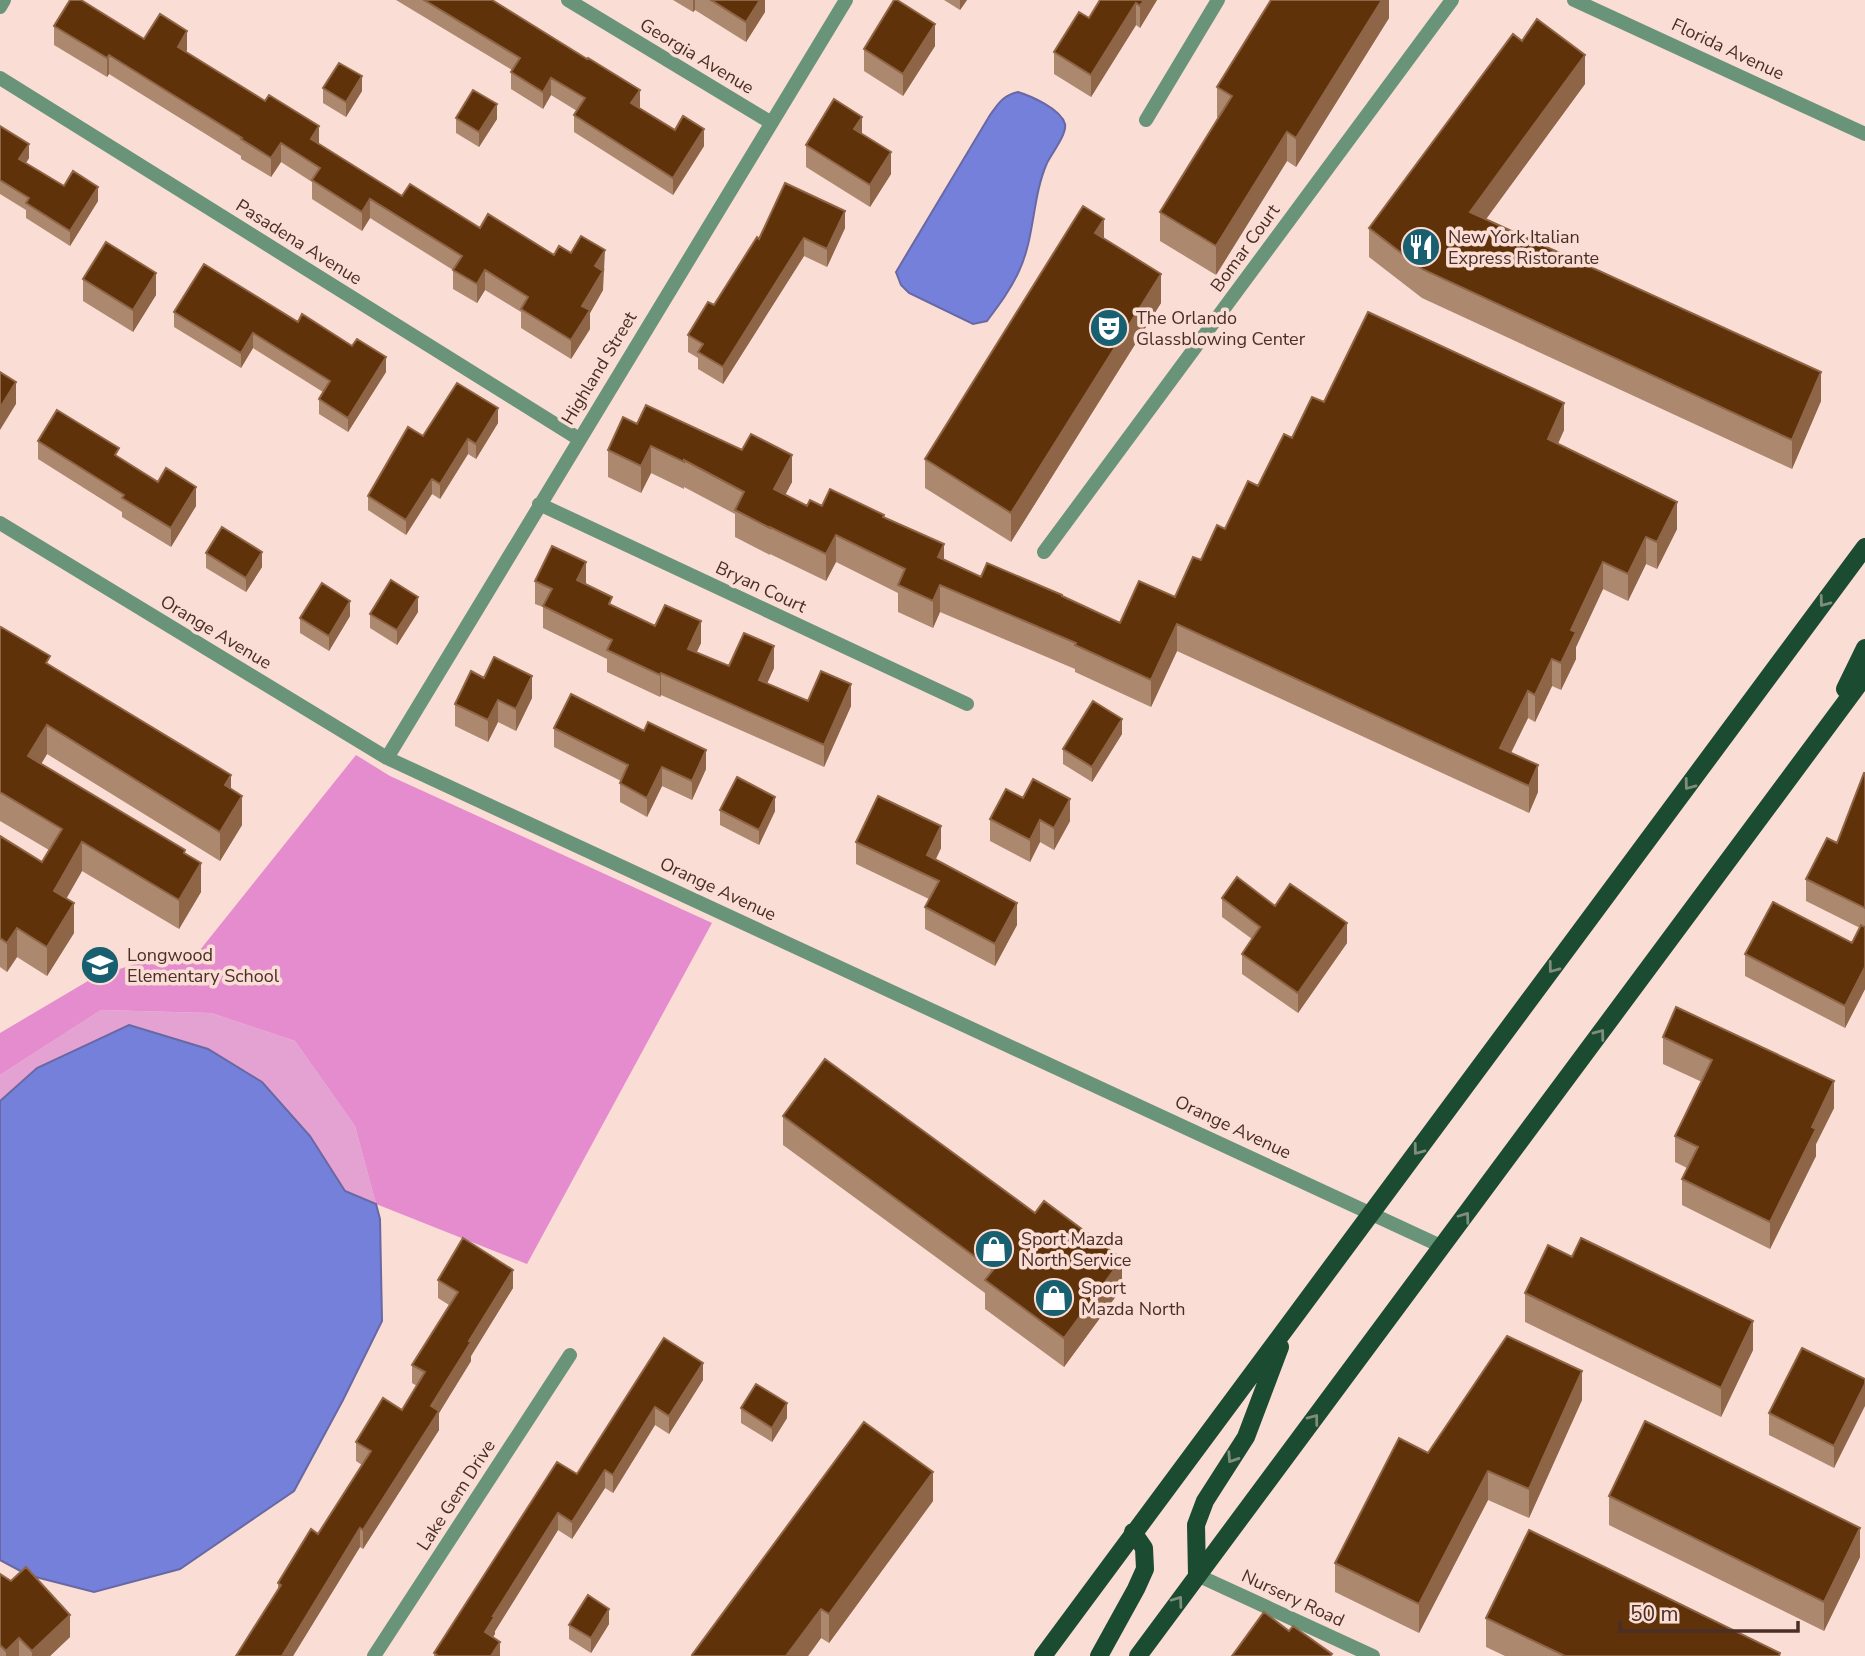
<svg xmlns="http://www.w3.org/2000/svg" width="1865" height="1656" font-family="'Nunito Sans',sans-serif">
  <rect width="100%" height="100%" fill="#faddd4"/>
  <!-- green -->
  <path fill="#e4a2d2" d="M101,1010l110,3 84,28 60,85 21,78 -31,-13 -35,-55 -102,-87 -79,-24 -92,43 -37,33v-26z"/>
  <!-- forest -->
  <path fill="#e58ccf" d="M356,755l34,21 322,147 -185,341 -151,-60 -21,-78 -60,-85 -84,-28 -110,-3 -101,65v-42l93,-55 74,-25 33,-3z"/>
  <!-- water -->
  <path fill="#7580da" stroke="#6868a4" stroke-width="2" d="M1018,92c13,4 43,17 47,32 2,10 -13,29 -18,39 -15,34 -12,74 -28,108 -8,18 -20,34 -32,50l-14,3 -64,-31 -8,-8 -5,-13 94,-157c9,-12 12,-19 28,-23z
    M129,1025l79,24 54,33 48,54 35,55 31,13 4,15 2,102 -39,79 -49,91 -114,78 -86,23 -66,-17 -28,-15v-459l37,-33z"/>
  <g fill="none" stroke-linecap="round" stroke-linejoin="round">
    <!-- street -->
    <path stroke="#6a947a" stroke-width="14" d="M568,0l202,122
      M1574,0l291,134
      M0,7l4,-7
      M0,78l579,361
      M1146,120l72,-120
      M539,504l428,200
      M0,523l387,235 1056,489
      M1044,552l408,-552
      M387,758l459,-758
      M1197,1575l176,81
      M374,1656l196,-301"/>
    <!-- primary -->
    <path stroke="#1b4b31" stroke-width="18" d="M1845,689l20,-41
      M1197,1575l-1,-50 9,-24 41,-64 34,-90
      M1043,1656l822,-1109
      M1099,1656l37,-67 9,-20 -1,-21 -11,-16
      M1138,1656l727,-980"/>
  </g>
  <!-- wall -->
  <path fill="#ac886f" d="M396,0h96l148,107 -1,1 36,22 29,16 -31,49 -99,-63v-17l3,-4 -26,-16 -8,14 -32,-20v-17l1,-2z
    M673,0h92v12l-19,30 -51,-32 -2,2z
    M944,0h23l-7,10z
    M1100,0h57l-17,28 -4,-3 -45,72 -37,-23v-22l35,-34z
    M1389,0v18l-93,149 -9,-6 -71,114 -56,-34v-29l59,-94 -2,-1v-30z
    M54,26l90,13 43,11 -1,2 133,92 83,52 78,32 74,27 17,-2 34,16 -2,2v19l-13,23v16l-19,30 -50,-31v-16l-36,-22 -8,13 -24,-14v-19l-83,-52 -8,13 -50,-32v-17l-31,-20 -10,15 -30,-18v-3l-132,-82 -2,3 -53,-32z
    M935,46l-32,50 -39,-25v-22z
    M1585,84l-99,135 335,182 -29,68 -370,-171 -53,-41v-29z
    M323,88l39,3 -16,26 -23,-14z
    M456,118l41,1 -18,28 -23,-14z
    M0,126l29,32 -3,5 38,23 34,15 -28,45 -44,-28v-8l-26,-16z
    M862,134l29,40 -21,33 -64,-40v-22z
    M845,228l-18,39 -23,-11 -81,128 -25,-15v-11l-10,-6v-17l26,-30 45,-66z
    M1104,238l57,65 -150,239 -86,-54v-29z
    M83,279l73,16 -23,37 -50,-31z
    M174,312l124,10 88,50 -38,60 -29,-18v-15l4,-7 -70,-44 -12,20 -67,-41z
    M1324,402l240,28 -6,14 119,85 -20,40 -11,-5 -18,37 -25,-12 -27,58v12l-15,31 -9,-4 -17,36 -7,-4 -17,35 27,39 -9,21 -352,-162 -26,56 -76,-35v-3l-135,-57 -7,16 -35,-16v-19l-62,-31 -10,19 -56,-27v1l-35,-18v-23l-51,-27v2l-33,-16 -10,20 -33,-16v-27l29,-26 155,58 -7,13 22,11h15l62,11 60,43 37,17 81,20 58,26 55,-26 26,-37 57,-74 34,-48z
    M498,423l-22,36 -8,-5 -28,45 -8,-5 -26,41 -38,-25v-14l55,-60z
    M38,441l81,16 77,49 -25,41 -49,-30v-5l-84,-53z
    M206,553l56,14 -16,25 -40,-24z
    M535,581l51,3 26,21 43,21 46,17 -5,10 33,13 45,2 -7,15 41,18 43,5 -27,61 -163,-72 -1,2 -53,-25v-13l-64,-31v-21l-8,-3z
    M418,612l-21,33 -27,-17v-14z
    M350,616l-21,35 -29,-18v-15z
    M0,629l50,36 181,124 11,36 -22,36 -173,-107 -6,10 144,90 16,38 -22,37 -97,-58 -16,28 8,34 -27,43 -30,-19 -10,15 -7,-5v-131l42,26 7,-12 -49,-29z
    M484,678l48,20 -16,33 -18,-9 -10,20 -33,-16v-22z
    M554,728l90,3 62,38 -14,31 -30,-14 -15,31 -27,-15v-19l1,-2 -67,-34z
    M1122,734l-30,48 -29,-18v-15z
    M1865,773v216l-20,39 -100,-52v-22l107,-11 8,-15 -54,-27v-22l31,-36z
    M1023,798l47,23 -16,29 -14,-8 -10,20 -40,-21v-22z
    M720,810l55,1 -16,34 -39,-20z
    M856,842l85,6 -5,11 81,66 -22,41 -70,-37v-22l4,-8 -73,-35z
    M1222,898l53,8 72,37 -49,70 -56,-39v-20l10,-15 -30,-22z
    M1663,1037l171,71 -18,36v12l-46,93 -88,-44v-26l5,-11 -12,-6v-26l27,-54 -39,-18z
    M783,1116l339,172 -58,79 -79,-58v-16l-202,-148z
    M438,1280l75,8 -42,68v5l-32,52v17l-76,119 -3,-2 -67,109h-57l42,-66v-7l40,-49 44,-69 -6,-4v-19l46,-32 15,-24 -5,-3v-18l37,-60 -11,-7z
    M1525,1293l228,57 -32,67 -196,-95z
    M664,1338l39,42 -34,54 -14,-9 -42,68 -8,-5 -33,51 -14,-9 -63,101 -2,6 7,19h-66v-3l143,-179z
    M1865,1379l-31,89 -65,-33v-22z
    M1582,1400l-53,118 -41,-18 -69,133 -84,-41v-29l93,-110z
    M741,1408l46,10 -15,24 -31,-19z
    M1609,1496l251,61 -36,74 -215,-106z
    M933,1501l-104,142 -8,-5 -13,18h-116z
    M0,1574l70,63 -20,19h-50z
    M1486,1618l294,38h-275l-19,-9z
    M609,1624l-18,29 -22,-14v-14z"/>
  <!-- shaded-wall -->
  <path fill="#8e6547" d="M693,0h2v10l-2,2z
    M760,0h5v12l-19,30v-20z
    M960,0h7l-7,10z
    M1144,0h13l-17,28v-22z
    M1382,0h7v18l-93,149v-29z
    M1136,3v22l-45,72v-22z
    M935,24v22l-32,50v-22z
    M187,31v19l-9,16v-19z
    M109,55v19l-2,3v-19z
    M1585,55v29l-115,157v-29z
    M362,76v15l-16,26v-15z
    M551,78v17l-8,14v-17z
    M640,90v17l-9,13v-17z
    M497,104v15l-18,28v-15z
    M862,117v22l-8,-10z
    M319,126v20l-8,-7z
    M704,129v17l-31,49v-17z
    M1287,132v29l-71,114v-29z
    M281,143v19l-10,15v-19z
    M29,144v14l-10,15v-14z
    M891,152v22l-21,33v-22z
    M98,187v14l-28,45v-15z
    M370,199v19l-8,13v-19z
    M845,211v17l-18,39v-18z
    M1104,219v29l-9,-15z
    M804,238v18l-81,128v-17z
    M605,250l-2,40 -13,23v16l-19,30v-19l24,-74z
    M485,270v20l-8,13v-19z
    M156,273v22l-23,37v-22z
    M1161,274v29l-150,239v-29z
    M253,333v15l-12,20v-15z
    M386,357v15l-38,60v-14z
    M1821,372v29l-29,68v-29z
    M16,382v22l-16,26v-22z
    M1564,403v27l-16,35v-26z
    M498,408v15l-22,36v-15z
    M468,439v15l-28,45v-15z
    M651,446v27l-10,20v-27z
    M792,455v27l-18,34v-27z
    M432,479v15l-26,41v-15z
    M196,487v19l-25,41v-19z
    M1677,502v27l-20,40v-27z
    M836,535v27l-10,19v-27z
    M1646,537v27l-18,37v-27z
    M944,544v27l-6,-14z
    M262,552v15l-16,25v-14z
    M586,562v22l-9,-4z
    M1603,562v27l-27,58v12l-15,31v-27l10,-33z
    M940,585v27l-7,16v-27z
    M418,597v15l-21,33v-15z
    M350,601v15l-21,35v-15z
    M701,621v22l-13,28v-22z
    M1177,624v27l-26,56v-27z
    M774,646v22l-15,34v-22z
    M1552,659v27l-17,36v-27z
    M661,673v22l-1,2v-22z
    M532,676v22l-16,33v-22z
    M851,684v22l-27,61v-22z
    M1528,691v27l-28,57v-27z
    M498,700v22l-10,20v-22z
    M1122,719v15l-30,48v-15z
    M47,725v29l-19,32v-30z
    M706,750v19l-14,31v-19z
    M1538,765v27l-9,21v-27z
    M662,767v19l-15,31v-19z
    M231,775v29l-6,-19z
    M242,796v29l-22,36v-29z
    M775,797v14l-16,34v-15z
    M1070,799v22l-16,29v-22z
    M1040,820v22l-10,20v-22z
    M941,826v22l-14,29v-22z
    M82,842v29l-28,49v-29z
    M201,863v29l-22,37v-29z
    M74,903v30l-27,43v-29z
    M1017,903v22l-22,41v-22z
    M1347,923v20l-49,70v-20z
    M17,928v29l-10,15v-29z
    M1865,967v22l-20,39v-22z
    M1834,1081v27l-18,36v12l-46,93v-27l42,-95z
    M1122,1259v29l-58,79v-29z
    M513,1270v18l-42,68v5l-32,52v17l-76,119v-19l106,-189z
    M1753,1321v29l-32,67v-29z
    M703,1363v17l-34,54v-18z
    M1582,1371v29l-53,118v-29z
    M1865,1384v22l-31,62v-22z
    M787,1403v15l-15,24v-14z
    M655,1407v18l-42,68v-18z
    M605,1470v18l-33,51v-17z
    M1488,1471v29l-69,133v-29z
    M933,1472v29l-104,142v-29z
    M558,1513v17l-63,101v3l-10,16v-18l8,-16z
    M360,1528v19l-67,109h-11z
    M1860,1528v29l-36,74v-29z
    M609,1609v15l-18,29v-15z
    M821,1609v29l-13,18h-22z
    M70,1615v22l-20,19h-18v-5z
    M19,1638v18h-13v-5z
    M500,1642v14h-9z"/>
  <!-- building -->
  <path fill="#5f320a" stroke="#8e6547" stroke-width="2" d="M70,0h11l63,39 16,-25 27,17 -9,16 87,54 4,-6 50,31 -8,13 91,57 8,-12 70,44 8,-14 66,41 5,-9 12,7 10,-17 24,14 -10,16 8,5 -21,35 8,4 -19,30 -50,-31 7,-12 -43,-27 -8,14 -24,-14 9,-14 -92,-57 -8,13 -50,-32 8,-12 -39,-25 -10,15 -30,-19 1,-1 -133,-83 -2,3 -53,-32z
    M424,0h68l95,59 1,-1 52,32 -9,13 44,27 8,-14 21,13 -31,49 -99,-63 11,-17 -34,-20 -8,14 -32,-20 9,-14z
    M711,0h49l-14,22z
    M894,0h3l38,24 -32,50 -39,-25z
    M1100,0h44l-4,6 -4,-3 -45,72 -37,-23 25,-40 10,6z
    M1271,0h111l-86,138 -9,-6 -71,114 -56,-34 72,-116 -15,-9z
    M1537,19l48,36 -115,157 351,160 -29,68 -370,-171 -53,-41 144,-194 9,7z
    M339,63l23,13 -16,26 -23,-14z
    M473,90l24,14 -18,28 -23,-14z
    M834,99l28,18 -8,12 37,23 -21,33 -64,-40z
    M0,126l29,18 -10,15 45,27 9,-15 25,16 -28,44 -44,-28 3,-5 -29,-18z
    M785,183l60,28 -18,38 -23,-11 -81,129 -25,-15 5,-8 -15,-9 20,-33 6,3 43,-68 2,2z
    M1083,206l21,13 -9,14 66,41 -150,239 -86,-54z
    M106,242l50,31 -23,37 -50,-31z
    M204,264l94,58 4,-8 50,32 5,-7 29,18 -38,61 -29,-19 11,-18 -77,-48 -12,20 -67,-41z
    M1368,312l196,91 -16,36 129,63 -20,40 -11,-5 -18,37 -25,-12 -32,68 5,2 -15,31 -9,-4 -17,36 -7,-4 -28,57 38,17 -9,21 -352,-162 -26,56 -76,-35 1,-2 -136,-58 -7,16 -35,-16 7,-16 -69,-34 -10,19 -56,-27v1l-35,-18 9,-18 -60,-32v2l-33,-16 -10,20 -33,-16 15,-33 14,7 9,-19 96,45 9,-16 41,21 -18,34 33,17 3,-6 12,6 8,-17 54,26 -1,2 61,27 -6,13 43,20 6,-14 75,32v1l58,27 19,-42 36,16 18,-40 8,3 16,-35 8,4 23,-48 10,5 26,-52 8,4 20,-41 12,5z
    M0,372l16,10 -16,26z
    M457,383l41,25 -22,36 -8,-5 -28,45 -8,-5 -26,41 -38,-24 40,-69 15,9z
    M57,410l62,38 -4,7 43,27 8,-14 30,19 -25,41 -49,-30 2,-3 -86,-54z
    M222,527l40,25 -16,26 -40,-25z
    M552,546l34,16 -9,18 35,17 -3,7 46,22 10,-21 36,16 -13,28 41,17 15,-33 30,13 -15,34 49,21 13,-30 30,13 -27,61 -163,-72 -1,2 -53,-25 5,-10 -69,-34 9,-17 -17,-8z
    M391,580l27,17 -21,33 -27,-16z
    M322,583l28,18 -21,35 -29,-18z
    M1,627l49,29 -4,7 185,112 -6,10 17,11 -22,36 -173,-107 -19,31 157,94 -1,3 17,10 -22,37 -97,-58 -28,49 20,12 -27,44 -30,-19 -10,15 -7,-5v-102l42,26 20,-33 -62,-37v-163z
    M494,657l38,19 -16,33 -18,-9 -10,20 -33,-16 16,-33 13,7z
    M571,694l73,37 4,-9 58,28 -14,31 -30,-14 -15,31 -27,-15 8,-18 -74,-37z
    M1093,701l29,18 -30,48 -29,-18z
    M1864,773h1v135l-59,-29 21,-41 10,5z
    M737,777l38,20 -16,33 -39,-20z
    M1033,779l37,20 -16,29 -14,-8 -10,20 -40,-21 16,-30 17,9z
    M878,796l63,30 -14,29 90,48 -22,41 -70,-37 14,-26 -83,-39z
    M1237,877l38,29 15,-22 57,39 -49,70 -56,-39 18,-27 -38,-29z
    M1773,902l79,41 9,-18 4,2v40l-20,39 -100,-52z
    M1676,1007l158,74 -22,46 4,2 -46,93 -88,-43 16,-32 -23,-11 37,-76 -49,-23z
    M825,1059l210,154 9,-12 78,58 -58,79 -79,-58 8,-10 -210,-154z
    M463,1238l50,32 -44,71 2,1 -40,64 8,5 -76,119 -3,-2 -78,128h-46l45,-71 -3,-2 33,-54 7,5 53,-83 -15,-9 27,-44 19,12 23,-38 -13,-7 46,-73 -20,-12z
    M1581,1238l172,83 -32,67 -196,-95 23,-48 24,12z
    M1507,1336l75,35 -53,118 -41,-18 -69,133 -84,-41 64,-125 29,15z
    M664,1338l39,25 -34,53 -14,-9 -42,68 -8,-5 -33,52 -14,-9 -65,103h2l-10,16 15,10 -9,14h-54v-1l-3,-2 123,-191 20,12z
    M1802,1348l63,31v5l-31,62 -65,-33z
    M756,1384l31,19 -15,25 -31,-20z
    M1645,1421l215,107 -36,74 -215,-106z
    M864,1422l69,50 -104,142 -8,-5 -35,47h-93l-1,-1z
    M1529,1530l251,123 -1,3h-214l-79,-38z
    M26,1567l44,48 -38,36 -13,-13 -13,13 -6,-6v-71l11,7z
    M588,1595l21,14 -18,29 -22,-13z
    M1264,1612l25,19 4,-5 39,28 -2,2h-98z"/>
  <!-- one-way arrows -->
  <defs><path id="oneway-chevron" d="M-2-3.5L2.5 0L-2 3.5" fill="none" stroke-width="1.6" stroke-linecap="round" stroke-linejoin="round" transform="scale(1.75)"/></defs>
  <g stroke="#7f8d7a">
    <use href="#oneway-chevron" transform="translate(1824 602) rotate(127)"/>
    <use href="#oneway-chevron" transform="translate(1689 785) rotate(127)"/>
    <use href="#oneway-chevron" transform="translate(1553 968) rotate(127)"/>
    <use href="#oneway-chevron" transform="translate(1600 1034) rotate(-53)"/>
    <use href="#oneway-chevron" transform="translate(1418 1150) rotate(127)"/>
    <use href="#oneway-chevron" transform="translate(1465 1217) rotate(-54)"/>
    <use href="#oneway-chevron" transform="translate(1314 1419) rotate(-53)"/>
    <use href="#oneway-chevron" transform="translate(1232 1458) rotate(123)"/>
    <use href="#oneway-chevron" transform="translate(1178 1601) rotate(-54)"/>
  </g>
  <!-- icons -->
  <defs>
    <g id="restaurant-disc" transform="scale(2.0125)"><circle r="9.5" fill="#186070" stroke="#faddd4"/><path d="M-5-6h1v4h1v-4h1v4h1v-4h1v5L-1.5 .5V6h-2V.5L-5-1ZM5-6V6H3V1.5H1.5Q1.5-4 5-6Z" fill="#fff"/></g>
    <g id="theatre-disc" transform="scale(2.0125)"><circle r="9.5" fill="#186070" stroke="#faddd4"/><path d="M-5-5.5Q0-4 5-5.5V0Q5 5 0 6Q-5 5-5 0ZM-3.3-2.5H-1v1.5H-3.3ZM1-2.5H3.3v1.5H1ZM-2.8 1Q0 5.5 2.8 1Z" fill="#fff"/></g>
    <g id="school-disc" transform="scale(2.0125)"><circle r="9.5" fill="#186070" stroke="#faddd4"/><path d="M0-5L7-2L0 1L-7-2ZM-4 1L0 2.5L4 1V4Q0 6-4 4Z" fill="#fff"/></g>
    <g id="shop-disc" transform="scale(2.0125)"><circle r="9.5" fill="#186070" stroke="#faddd4"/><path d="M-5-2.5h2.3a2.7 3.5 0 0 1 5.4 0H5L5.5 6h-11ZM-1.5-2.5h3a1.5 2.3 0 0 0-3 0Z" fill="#fff"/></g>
  </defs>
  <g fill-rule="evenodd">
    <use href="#restaurant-disc" x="1421" y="247"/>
    <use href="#theatre-disc" x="1109" y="328"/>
    <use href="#school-disc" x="100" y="965"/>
    <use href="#shop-disc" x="994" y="1249"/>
    <use href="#shop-disc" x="1054" y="1298"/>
  </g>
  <g text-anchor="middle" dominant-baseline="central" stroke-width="7" stroke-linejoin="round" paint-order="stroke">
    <!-- street labels -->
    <g font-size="18" fill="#4b2f27" stroke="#faddd4">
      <text transform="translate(1728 49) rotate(25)">Florida Avenue</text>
      <text transform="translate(697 56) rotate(31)">Georgia Avenue</text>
      <text transform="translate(299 242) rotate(32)">Pasadena Avenue</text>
      <text transform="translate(1245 248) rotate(-54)">Bomar Court</text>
      <text transform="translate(599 368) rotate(-59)">Highland Street</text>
      <text transform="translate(761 587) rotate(25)">Bryan Court</text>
      <text transform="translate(216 632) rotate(31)">Orange Avenue</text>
      <text transform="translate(718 889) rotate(25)">Orange Avenue</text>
      <text transform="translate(1233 1127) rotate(25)">Orange Avenue</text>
      <text transform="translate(456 1495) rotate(-57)">Lake Gem Drive</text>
      <text transform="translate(1293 1598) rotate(25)">Nursery Road</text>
    </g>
    <!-- poi labels -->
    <g font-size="18" fill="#4b2f27" stroke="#faddd4" text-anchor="start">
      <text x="1448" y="237">New York Italian<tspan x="1448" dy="21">Express Ristorante</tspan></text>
      <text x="1136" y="318">The Orlando<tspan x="1136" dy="21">Glassblowing Center</tspan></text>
      <text x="127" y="955">Longwood<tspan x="127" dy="21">Elementary School</tspan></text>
      <text x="1021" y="1239">Sport Mazda<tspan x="1021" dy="21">North Service</tspan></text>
      <text x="1081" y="1288">Sport<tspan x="1081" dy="21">Mazda North</tspan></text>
    </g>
  </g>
  <!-- scale -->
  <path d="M1620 1621v10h178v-10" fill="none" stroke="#4b2f27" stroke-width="3.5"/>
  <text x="1630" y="1621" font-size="21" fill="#4b2f27" stroke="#faddd4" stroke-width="5" paint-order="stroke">50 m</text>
</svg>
